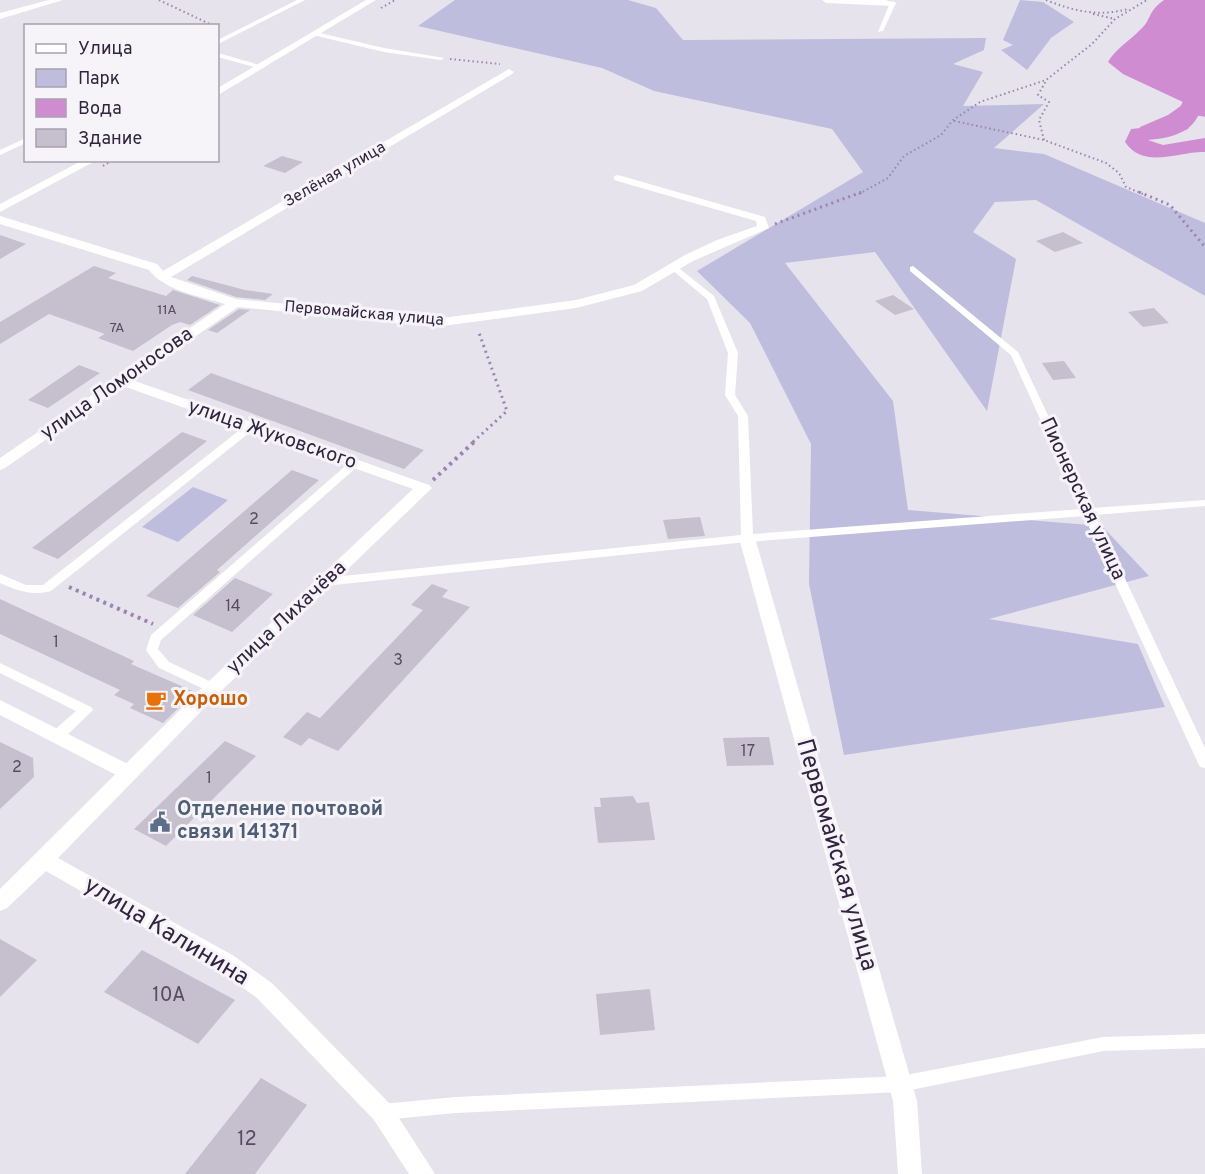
<svg xmlns="http://www.w3.org/2000/svg" width="1205" height="1174" font-family="Overpass,sans-serif">
  <rect width="100%" height="100%" fill="#e7e3ed"/>
  <!-- green -->
  <path fill="#bfbdde" d="M455,0h173l28,8 27,32 303,-2 -2,12 -31,14 30,8 -20,34 81,-2 -50,44 50,6 161,69v73l-169,-96 -41,2 -22,30 43,27 -29,152 -112,-159 -90,11 108,138 15,109 194,16 47,50 -160,43 149,25 27,63 -321,48 -35,-171 2,-140 -61,-121 -53,-52 166,-99 -31,-43 -178,-38 -52,-23 -184,-42z
    M1020,0l23,2 31,20 -23,16 -24,32 -26,-20 12,-5 -10,-5z
    M193,487l35,13 -50,42 -36,-15z"/>
  <!-- water -->
  <path fill="#cf8cd1" d="M1164,0h41v117c-9,-2 -15,-3 -20,5l5,2 -2,5c-18,7 -29,10 -49,5l1,-7 28,-12 17,-12 -62,-29 -15,-12c7,-13 23,-22 33,-33 11,-10 6,-17 23,-29z"/>
  <g fill="none" stroke-linecap="round" stroke-linejoin="round">
    <!-- river -->
    <path fill="#cf8cd1" fill-rule="evenodd" d="M1205,70c0,46 -7,66 -57,70l15,5 42,-7v14c-26,-1 -61,18 -80,-10l6,-13 28,-3 16,-8 20,-42 3,-4z"/>
  </g>
  <!-- building -->
  <path fill="#c5bfce" d="M282,156l21,6 -18,11 -22,-7z
    M1063,232l20,11 -28,9 -19,-11z
    M0,235l26,9 -26,15z
    M94,266l22,7 -8,5 58,18 7,-6 47,15 -30,20 -10,-3 -8,3 -39,26 -35,-13 7,-4 -56,-20 -49,30v-22z
    M192,276l53,14 28,4 -8,6 -29,-3 -49,-17z
    M893,295l21,14 -19,6 -20,-14z
    M1154,308l15,15 -26,4 -15,-15z
    M239,309l11,1 -33,23 -9,-3z
    M1064,361l12,17 -23,2 -11,-17z
    M79,365l21,8 -52,35 -20,-8z
    M211,373l213,77 -20,19 -216,-79z
    M182,432l25,9 -149,118 -26,-11z
    M292,470l27,10 -102,90 3,2 -42,36 -32,-12z
    M700,517l5,19 -37,3 -5,-19z
    M235,578l38,16 -41,38 -39,-17z
    M432,584l16,6 -6,7 28,10 -132,144 -29,-13 -8,8 -18,-9 24,-25 13,6 103,-108 -12,-5z
    M0,599l134,62 -3,3 64,28 -32,31 -33,-15 4,-4 -20,-9 6,-5 -120,-56z
    M769,737l5,28 -47,1 -4,-28z
    M225,741l31,15 -90,90 -32,-17z
    M0,742l33,16 1,19 -34,32z
    M633,796l4,7 12,-1 6,38 -57,3 -4,-36h7l-1,-9z
    M0,939l37,21 -37,37z
    M142,950l93,50 -37,44 -94,-52z
    M650,989l5,41 -55,5 -4,-41z
    M261,1078l46,27 -52,69h-70z"/>
  <g fill="none" stroke-linecap="round" stroke-linejoin="round">
    <!-- path-far2 -->
    <path stroke="#9a84b0" stroke-width="2" stroke-dasharray="1.5 3" stroke-linecap="butt" d="M159,0l55,26
      M1046,0c27,11 53,17 82,9
      M381,8l14,-8
      M1093,14l22,5
      M450,59l50,5
      M954,121l90,19 62,23 13,10 7,14 17,7
      M1044,140l-5,-20 10,-18 -11,-7 8,-14
      M103,166l10,-6
      M859,194l29,-16 16,-22 37,-21 12,-15 27,-18 66,-22 46,-36 23,-25 32,-19"/>
    <!-- path-far1 -->
    <path stroke="#9a84b0" stroke-width="3" stroke-dasharray="2 4" stroke-linecap="butt" d="M1139,192l31,13 35,42
      M775,224l87,-32
      M473,442l34,-31 -29,-81"/>
    <!-- path -->
    <path stroke="#9a84b0" stroke-width="4" stroke-dasharray="3 4.5" stroke-linecap="butt" d="M433,480l42,-39
      M69,587l84,37"/>
    <!-- service -->
    <path fill="#fff" fill-rule="evenodd" d="M297,0h8l-87,44v-4z
      M893,1l3,2 -13,28 -5,1 12,-29z
      M315,32l69,16 60,10 -3,2 -57,-8 -71,-17 -1,-1z
      M218,53l45,13 2,1 -4,2 -43,-12z
      M26,138v5l-26,12v-5z
      M675,265l39,31 24,57 -3,42 13,21 5,118 328,-25 -70,-154 -101,-84v-4l3,-1 105,86 74,156 113,-8v6l-110,9 110,233v20l-5,-1 -2,-4 -114,-247 -337,26 -423,44 -4,-1 -2,-3 6,-4 417,-43 -3,-119 -13,-21 3,-42 -21,-54 -35,-29 -1,-2z
      M250,424l4,1 1,2 -1,2 -203,162c-19,5 -33,0 -51,-8v-9l26,11h17l203,-160z
      M354,461l4,1 1,2 -1,2 -197,174 -3,9 11,13 49,23 1,3 -1,3h-10l-49,-23 -13,-18 5,-15 199,-173z
      M0,663l91,44 2,3 -31,30h-10l-2,-4 2,-4 24,-21 -76,-38z
      M1205,1034v14l-102,3 -202,41 -445,21 -74,7 -6,-2 -3,-6 3,-6 6,-2 74,-7 445,-21 202,-39z"/>
    <!-- minor -->
    <path fill="#fff" fill-rule="evenodd" d="M49,0h14l-63,19v-6z
      M822,0h63l12,3 -4,3 -67,-3z
      M509,69l5,3 -2,2 -341,203 65,22 199,20 141,-19 58,-15 51,-30 32,-15 40,-14 -1,-5 -142,-41v-4l4,-1 147,42 4,11 -76,33 -51,30 -66,17 -141,19 -197,-20 -106,73 297,105 3,3 -213,205 -161,165 176,98 39,28 117,120 45,70h-26l-35,-54 -117,-122 -39,-28 -172,-99 -39,37 -7,3v-22l207,-206 206,-194 -290,-103 -118,82 -5,2v-12l225,-154c-25,-8 -60,-13 -76,-34l-149,-46v-8l157,48 6,7z
      M747,533l8,5 162,563 5,73h-24l-5,-73 -154,-563z"/>
    <!-- tertiary -->
    <path fill="#fff" fill-rule="evenodd" d="M366,0h10l-158,95v-7z
      M83,160h14l-97,52v-8z
      M0,700l136,68 2,5 -2,5 -7,2 -7,-2 -122,-63z"/>
  </g>
  <!-- icons -->
  <defs>
    <g id="cafe-bare" transform="scale(1.62)"><path d="M-5.5-4.5H6V0H3Q3 3.5 0 3.5H-2.5Q-5.5 3.5-5.5 0ZM3-3.2v2h1.7v-2ZM-6 4.5H4V6H-6Z" fill="#e8710a" stroke="#f6f4f9" stroke-width="2.5" paint-order="stroke"/></g>
    <g id="civic-bare" transform="scale(1.62)"><path d="M-.6-6.5H3V-4.5H.6V-3L4-1V1h2V6H-6V1h2V-1L-.6-3ZM-1.2 2.5V6h2.4V2.5Z" fill="#5c6f8a" stroke="#f6f4f9" stroke-width="2.5" paint-order="stroke"/></g>
  </defs>
  <g fill-rule="evenodd">
    <use href="#cafe-bare" x="156" y="700"/>
    <use href="#civic-bare" x="160" y="822"/>
  </g>
  <g text-anchor="middle" dominant-baseline="central" stroke-width="6" stroke-linejoin="round" paint-order="stroke">
    <!-- far-number labels -->
    <g font-size="14" fill="#574a62">
      <text x="167" y="310">11А</text>
      <text x="117" y="328">7А</text>
    </g>
    <!-- far-street labels -->
    <g font-size="16" fill="#32233e" stroke="#f6f4f9">
      <text transform="translate(335 175) rotate(-30)">Зелёная улица</text>
      <text transform="translate(364 314) rotate(5)">Первомайская улица</text>
    </g>
    <!-- number labels -->
    <g font-size="16" fill="#574a62">
      <text x="254" y="520">2</text>
      <text x="233" y="607">14</text>
      <text x="56" y="643">1</text>
      <text x="398" y="661">3</text>
      <text x="748" y="752">17</text>
      <text x="17" y="768">2</text>
      <text x="209" y="779">1</text>
    </g>
    <!-- street labels -->
    <g font-size="20" fill="#32233e" stroke="#f6f4f9">
      <text transform="translate(117 384) rotate(-35)">улица Ломоносова</text>
      <text transform="translate(272 435) rotate(19)">улица Жуковского</text>
      <text transform="translate(1082 499) rotate(65)">Пионерская улица</text>
      <text transform="translate(287 618) rotate(-43)">улица Лихачёва</text>
    </g>
    <!-- food labels -->
    <g font-size="20" font-weight="bold" fill="#c56008" stroke="#f6f4f9" text-anchor="start">
      <text x="173" y="700">Хорошо</text>
    </g>
    <!-- service labels -->
    <g font-size="20" font-weight="bold" fill="#4e5e75" stroke="#f6f4f9" text-anchor="start">
      <text x="177" y="810">Отделение почтовой<tspan x="177" dy="23">связи 141371</tspan></text>
    </g>
    <!-- near-number labels -->
    <g font-size="20" fill="#574a62">
      <text x="169" y="996">10А</text>
      <text x="247" y="1140">12</text>
    </g>
    <!-- near-street labels -->
    <g font-size="24" fill="#32233e" stroke="#f6f4f9">
      <text transform="translate(836 855) rotate(74)">Первомайская улица</text>
      <text transform="translate(166 932) rotate(31)">улица Калинина</text>
    </g>
  </g>
  <!-- legend -->
  <rect x="24" y="24" width="195" height="138" fill="#f6f4f9" stroke="#a8a0ae" stroke-width="1.5"/>
  <rect x="36" y="44" width="30" height="9" fill="#ffffff" stroke="#a8a0ae" stroke-width="1.5"/>
  <text x="78" y="54" font-size="18" fill="#32233e">Улица</text>
  <rect x="36" y="69" width="30" height="18" fill="#bfbdde" stroke="#a8a0ae" stroke-width="1.5"/>
  <text x="78" y="84" font-size="18" fill="#32233e">Парк</text>
  <rect x="36" y="99" width="30" height="18" fill="#cf8cd1" stroke="#a8a0ae" stroke-width="1.5"/>
  <text x="78" y="114" font-size="18" fill="#32233e">Вода</text>
  <rect x="36" y="129" width="30" height="18" fill="#c5bfce" stroke="#a8a0ae" stroke-width="1.5"/>
  <text x="78" y="144" font-size="18" fill="#32233e">Здание</text>
</svg>
